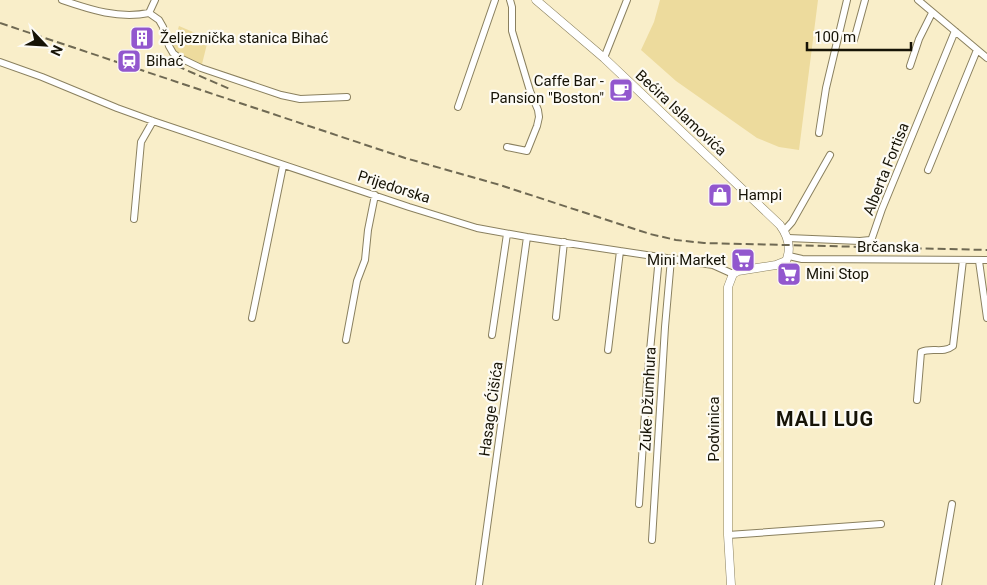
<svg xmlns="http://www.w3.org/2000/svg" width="987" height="585" font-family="Roboto,sans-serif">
  <rect width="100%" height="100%" fill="#f9eec9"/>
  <!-- green -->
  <path fill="#eddb9d" d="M660,0h158l-19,150 -20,-3 -22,-9 -81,-57 -35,-31 13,-28z
    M179,26l28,12 1,2 -7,28 -32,-11z"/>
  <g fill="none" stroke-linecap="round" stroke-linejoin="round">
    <!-- minor casing -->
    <g stroke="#8a805f" stroke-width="8">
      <path id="minor" d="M62,0c29,10 57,19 87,13
        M918,0l69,58
        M149,13l10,7 4,7 6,19 4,7 5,4 23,11 80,27 19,4 47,-2
        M149,13l6,-13
        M854,40l11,-40
        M604,58l23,-58
        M0,62l42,15 75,31 36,13 256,86 68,21 50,9 186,28 20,9
        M910,66l9,-27 13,-26
        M458,107l37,-107
        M819,133l7,-45 21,-88
        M507,147l20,4 10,-25 2,-9 -1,-7 -8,-19 -18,-60v-24l-2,-7
        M928,170l49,-120
        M134,219l7,-77 12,-21
        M784,231l8,-9 38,-67
        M788,238l72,3 10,-1 2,-2 10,-29 73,-178
        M789,256l13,3 185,1
        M979,261l8,57
        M556,317l8,-75
        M252,318l31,-152
        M492,335l15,-101
        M346,340l11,-59 8,-21 3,-30 7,-35
        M608,350l12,-99
        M917,400l4,-48c11,-5 22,2 32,-6l10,-86
        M639,504l8,-122 12,-125
        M728,535l153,-11
        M652,540l13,-213 6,-68
        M479,585l48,-348
        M938,585l14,-81"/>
    </g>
    <!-- tertiary casing -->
    <g stroke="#8a805f" stroke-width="9">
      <path id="tertiary" d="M536,0l68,58 176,167c8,11 12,23 6,36l-10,4 -38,6 -5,3 -5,13v248l3,50"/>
    </g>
    <!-- minor -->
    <use href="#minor" stroke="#fff" stroke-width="6"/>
    <!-- tertiary -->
    <use href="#tertiary" stroke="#fff" stroke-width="8"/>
    <!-- rail -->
    <path stroke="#6f6953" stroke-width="2" stroke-dasharray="8 4" stroke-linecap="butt" d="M0,23l405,135 95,27 150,49 26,6 28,3 283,7
      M177,66l55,24"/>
  </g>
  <!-- icons -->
  <defs>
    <g id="building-square" transform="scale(1.25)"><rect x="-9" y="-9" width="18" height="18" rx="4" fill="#9257ce" stroke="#fdfbf4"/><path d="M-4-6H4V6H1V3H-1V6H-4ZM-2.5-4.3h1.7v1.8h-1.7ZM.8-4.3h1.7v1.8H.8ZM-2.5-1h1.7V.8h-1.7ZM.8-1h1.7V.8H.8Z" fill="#fff"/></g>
    <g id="station-square" transform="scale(1.25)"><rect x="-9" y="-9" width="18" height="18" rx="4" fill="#9257ce" stroke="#fdfbf4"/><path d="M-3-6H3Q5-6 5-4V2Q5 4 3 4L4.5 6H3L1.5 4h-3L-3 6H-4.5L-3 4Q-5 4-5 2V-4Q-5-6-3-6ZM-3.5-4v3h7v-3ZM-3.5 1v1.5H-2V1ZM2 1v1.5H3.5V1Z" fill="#fff"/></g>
    <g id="cafe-square" transform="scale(1.25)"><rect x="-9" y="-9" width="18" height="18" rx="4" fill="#9257ce" stroke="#fdfbf4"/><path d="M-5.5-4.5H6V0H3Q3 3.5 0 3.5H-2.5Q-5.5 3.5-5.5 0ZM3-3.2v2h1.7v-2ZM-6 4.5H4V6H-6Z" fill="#fff"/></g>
    <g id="shop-square" transform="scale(1.25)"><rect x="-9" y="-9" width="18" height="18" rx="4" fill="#9257ce" stroke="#fdfbf4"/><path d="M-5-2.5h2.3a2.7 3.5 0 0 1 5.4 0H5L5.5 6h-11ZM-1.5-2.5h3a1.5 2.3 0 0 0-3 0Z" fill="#fff"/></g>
    <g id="supermarket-square" transform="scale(1.25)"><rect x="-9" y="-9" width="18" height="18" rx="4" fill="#9257ce" stroke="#fdfbf4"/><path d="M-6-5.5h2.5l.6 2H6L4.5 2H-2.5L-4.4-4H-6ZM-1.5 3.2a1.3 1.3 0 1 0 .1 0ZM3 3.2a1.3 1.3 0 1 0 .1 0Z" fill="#fff"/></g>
  </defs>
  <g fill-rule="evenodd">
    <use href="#building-square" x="142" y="38"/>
    <use href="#station-square" x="129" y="61"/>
    <use href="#cafe-square" x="621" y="90"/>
    <use href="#shop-square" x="720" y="195"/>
    <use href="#supermarket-square" x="743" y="260"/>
    <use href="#supermarket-square" x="789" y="274"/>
  </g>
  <g text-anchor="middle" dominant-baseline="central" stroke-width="4.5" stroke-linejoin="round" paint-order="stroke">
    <!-- poi labels -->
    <g font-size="15" fill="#161306" stroke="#fdfbf4" text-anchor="start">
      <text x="160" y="38">Željeznička stanica Bihać</text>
      <text x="146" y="61">Bihać</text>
      <text x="604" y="81" text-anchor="end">Caffe Bar -<tspan x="604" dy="17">Pansion "Boston"</tspan></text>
      <text x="738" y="195">Hampi</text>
      <text x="726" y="260" text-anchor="end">Mini Market</text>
      <text x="806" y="274">Mini Stop</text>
    </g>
    <!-- street labels -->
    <g font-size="15" fill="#161306" stroke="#fdfbf4">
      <text transform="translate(681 113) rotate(43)">Bećira Islamovića</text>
      <text transform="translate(886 169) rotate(-68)">Alberta Fortisa</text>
      <text transform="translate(394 187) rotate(18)">Prijedorska</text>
      <text x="888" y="247">Brčanska</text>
      <text transform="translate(648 399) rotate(-87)">Zuke Džumhura</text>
      <text transform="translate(491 409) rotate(-82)">Hasage Ćišića</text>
      <text transform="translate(714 429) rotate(-90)">Podvinica</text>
    </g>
    <!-- district labels -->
    <g font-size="20" font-weight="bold" letter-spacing="1" fill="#161306" stroke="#fdfbf4">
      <text x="825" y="419">MALI LUG</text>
    </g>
  </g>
  <!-- north arrow -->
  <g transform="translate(45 45) rotate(115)" stroke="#fdfbf4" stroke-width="4" paint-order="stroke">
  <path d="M0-4L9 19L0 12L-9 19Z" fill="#161306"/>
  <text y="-8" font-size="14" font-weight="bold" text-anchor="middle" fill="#161306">N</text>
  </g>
  <!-- scale -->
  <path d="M807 42v8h104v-8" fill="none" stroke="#161306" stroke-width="2.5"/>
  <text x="814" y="42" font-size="15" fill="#161306" stroke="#fdfbf4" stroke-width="4" paint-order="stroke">100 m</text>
</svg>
